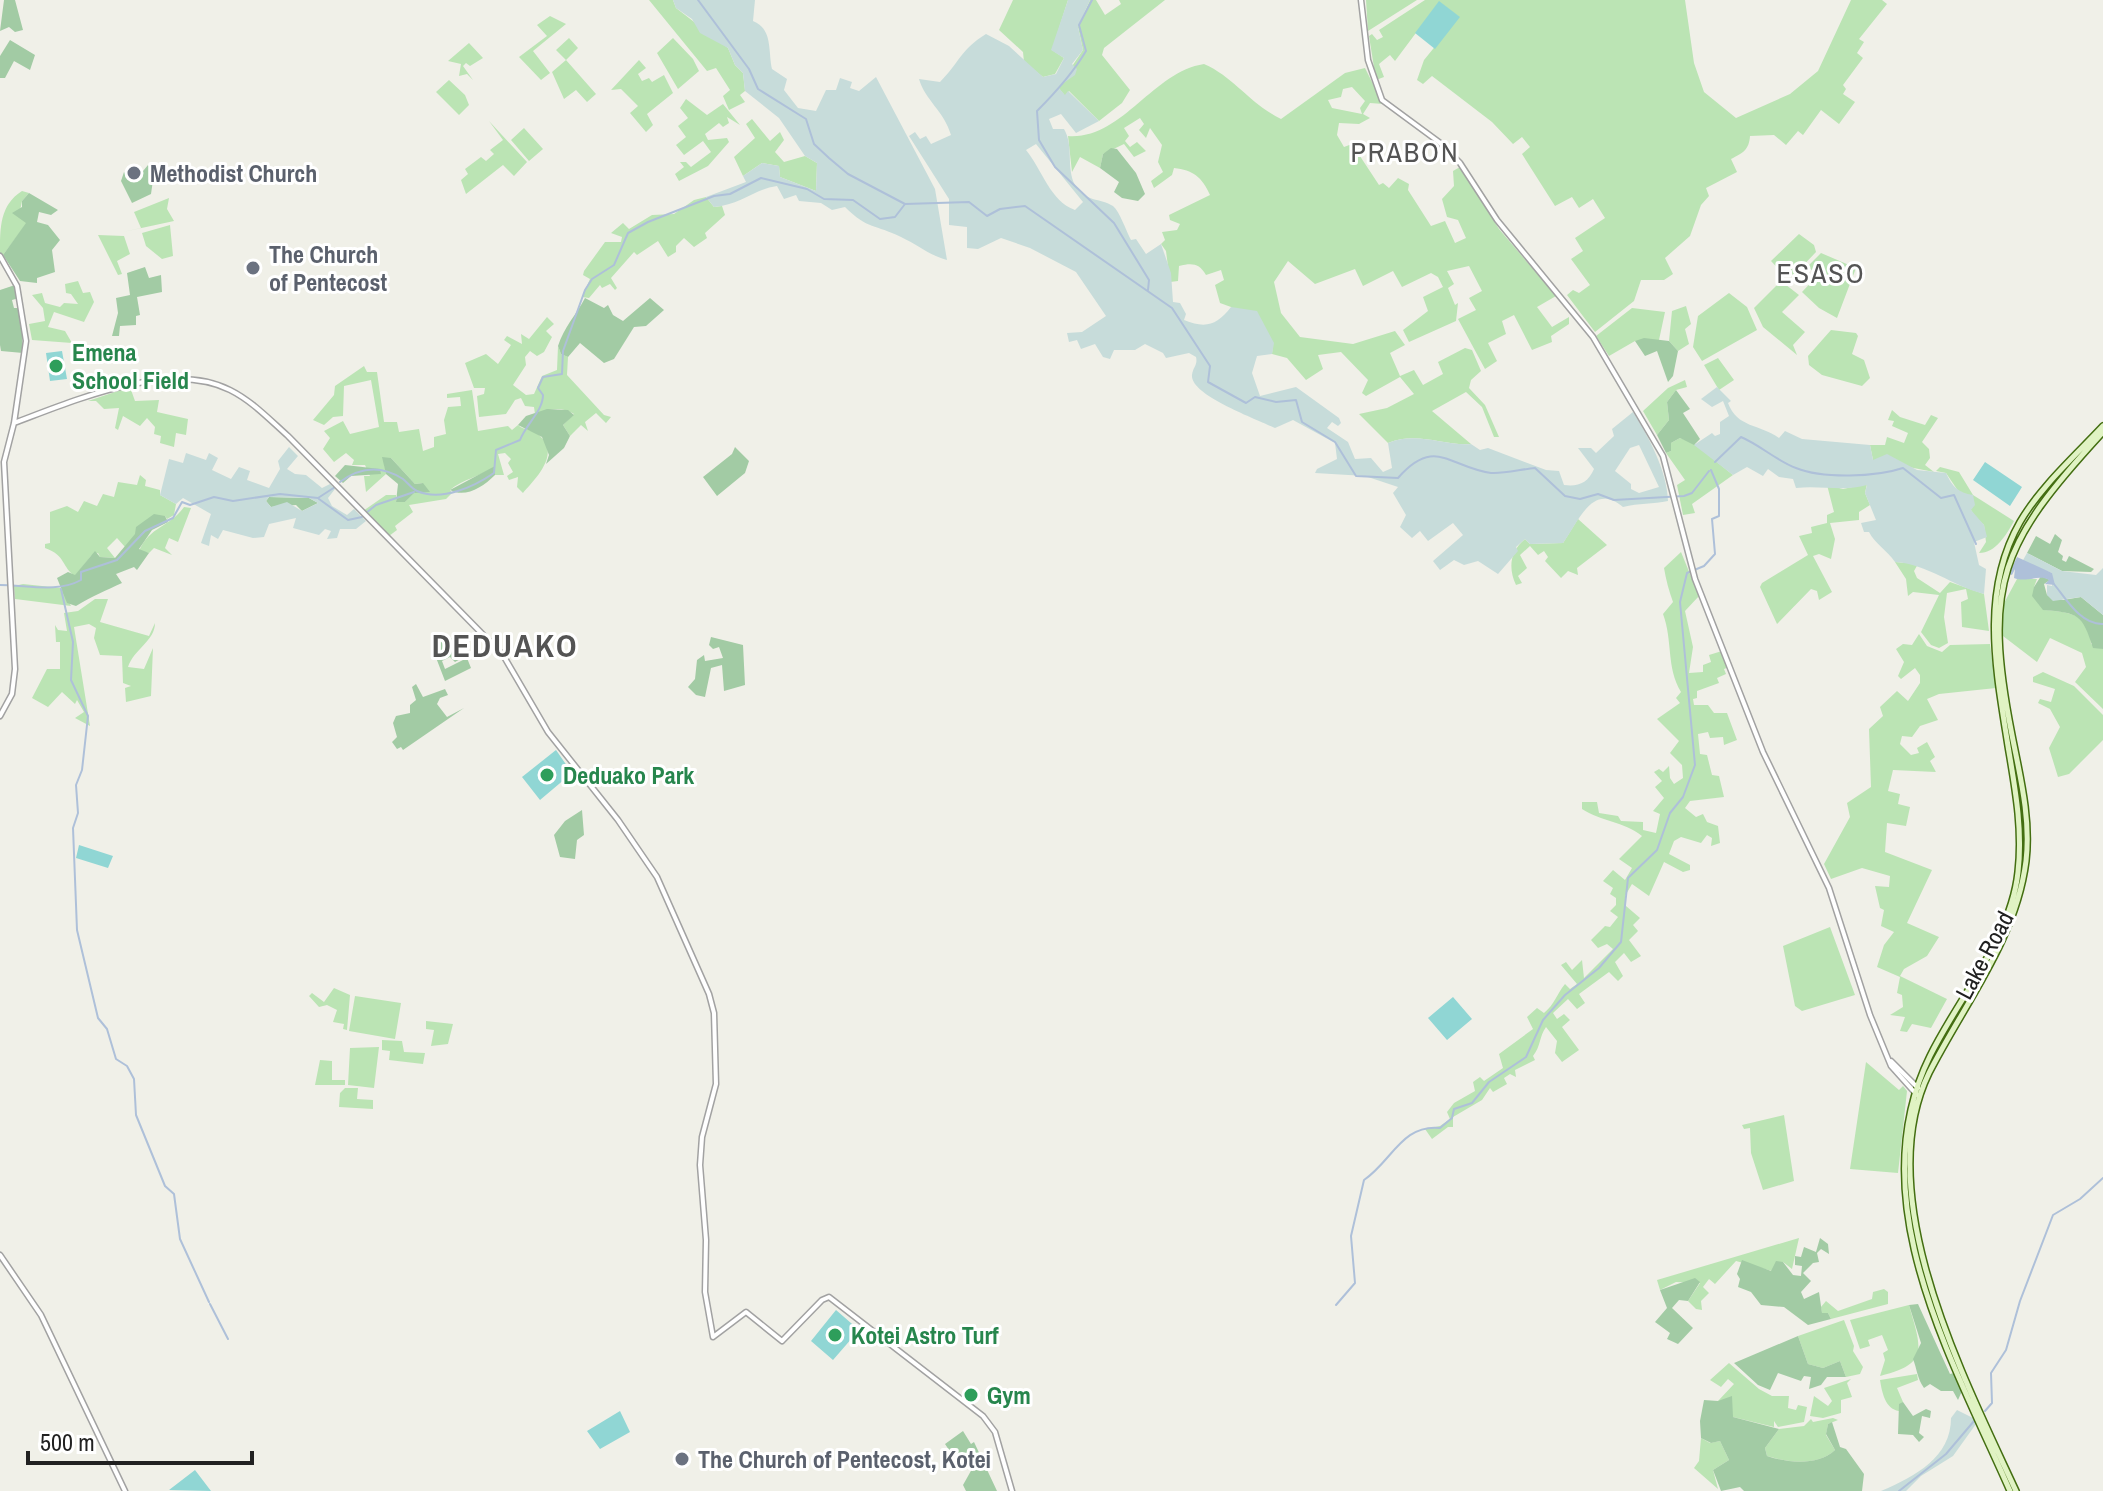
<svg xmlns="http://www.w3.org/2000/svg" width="2103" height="1491" font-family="'Archivo Narrow',sans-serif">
  <rect width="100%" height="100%" fill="#f0f0e8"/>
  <!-- grass -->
  <path fill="#bbe4b4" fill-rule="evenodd" d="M649,0h24l3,8 52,40 7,17 8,8 2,18 -5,4 5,7 -16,8 -6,-14 7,-6 -14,-22 -9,3z
    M1013,0h55l-16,50 12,8 -9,16 -12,3 -19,-15 -1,-10 -24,-22z
    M1090,0h6l9,15 16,-11 -2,-4h46l-61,48 -2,7 28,35 -8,13 -23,18 -30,-30 -4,5 -7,-9 25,-37 -5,-23z
    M1366,0h51l-49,31z
    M1425,0h260l9,63 10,29 32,26 54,-24 28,-23 33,-71h31l5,4 -28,35 5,3 -7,11 6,5 -20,27 3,4 -3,5 12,8 -16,22 -18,-14 -18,25 -5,-4 -12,14 -12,-10 -24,1c-1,14 -7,17 -19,23l6,13 -31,16 3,8 -8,9 -11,31 -25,22 8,16 -9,6h-23l-7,21 -39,31 -28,-37 6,-5 6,3 11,-8 -19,-26 12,-8 -8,-13 30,-20 -12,-19 -14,9 -7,-11 -17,9 -33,-52 8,-7 -8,-10 -9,7 -21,-22 -60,-46 -9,8 -6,-4 7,-20 35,-43 -20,-15 -44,59 -5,-6 -11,9 5,13 -8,3 -7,-44 3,-2 5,6 6,-3 -4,-7z
    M550,16l16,8 -33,27 17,22 -9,7 -22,-23 28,-21 -10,-11z
    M569,38l9,10 -12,12 30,34 -9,8 -11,-12 -12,9 -12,-27 14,-12 -10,-10z
    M673,38l20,21 6,12 -21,18 -21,-36z
    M469,43l14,15 -13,8 -4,-3 -3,3 10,14 -6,-6 -8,2 2,-12 -13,-3z
    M639,60l7,8 -8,6 4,7 7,-3 3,4 12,-7 9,18 -26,21 6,11 -7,7 -16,-19 8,-7 -17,-17 -10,1z
    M1204,64c30,13 46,40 77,55l64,-46 20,-5 18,36 -13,-1 -7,11 7,4 -11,6 -20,-1 -2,12 7,12 8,-3 27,41 4,-2 6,5 9,-10 11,6 -1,6 23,36 14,-5 10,22 11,-5 -8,-18 -11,-3 -5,-18 12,-13 -1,-15 7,-4 39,62 57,67 -19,11 15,20 17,-10v7l-18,12 1,6 -20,8 -18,-35 -12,6 4,13 -18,9 9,18 -12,8 -27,-50 18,-9 -7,-12 13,-7 -13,-25 -22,5 7,13 -6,4 7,17 3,-2 -2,18 -47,21 -6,-12 25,-19 -5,-14 20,-10 -5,-10 -7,-4 -29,14 -9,-16 -30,15 -8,-17 -40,15 -27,-23 -14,21 7,31 19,24 53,7 42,-13 10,14 -15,8 10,23 14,-6 9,15 20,-11 -5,-12 27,-14 7,2 9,21 -10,9 -2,8 16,17 14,32h-5l-12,-30 -16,-15 -34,19 39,33c-28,2 -54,-13 -83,-1l-29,-29 28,-6 27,-14 -14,-17 -34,19 -4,-3 6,-13 -27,-28 -23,3 5,14 -17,11 -19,-22 -15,-4 1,-11 -42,-36 -11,-4 -5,-18 9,-5 -3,-10 -15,5c-7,-12 -14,-12 -27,-9l-1,15 -8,1 -4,-31 -5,-7 4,-4 -3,-8 15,-2 3,-6 -10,-4 -1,-5 41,-20c-8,-18 -17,-25 -36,-27l-2,7 -18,13 -3,-7 12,-9 -5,-10 4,-17 -12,-17 -4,10 -7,-8 5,-6 -4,-6 -16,10 5,8 -4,5 5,6 7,-5 9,9 -12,6 -10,-13 -21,10 -3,14 -20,-11 -8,15 -4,-36c54,4 84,-64 136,-72zM1352,87l13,14 -5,7 2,6 -30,-6 -4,-8 13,-3 2,-8z
    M449,80l16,15 4,10 -10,10 -23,-23z
    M686,99l21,16 16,-11 17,21 -13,-8 2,6 -6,4 -4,-4 -14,11 3,6 19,-2 2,4 -21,24 -29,15 -4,-7 9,-7 -4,-5h6l5,5 20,-15 -8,-11 -19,14 -8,-10 10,-8 -8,-11 10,-8 -8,-10z
    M752,119l18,22 10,-9 4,8 -9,12 9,10 21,-6 12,7 -1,28 -36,-14 -1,-11 -17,-3 -19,13 -9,-19 21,-19 -9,-14z
    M489,121l38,41 -13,14 -11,-11 -37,29 -5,-14 7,-6 -3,-5 16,-12 5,4 8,-7 -4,-4 13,-10z
    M524,128l19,21 -14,12 -18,-21z
    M22,191l7,2 -7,8 -3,15 8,7 -24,32 -3,-2c0,-26 0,-48 22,-62z
    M706,197l8,10 8,-1 3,9 -20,18 2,5 -13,9 -10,-9 -8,8v6l-8,5 -10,-16 -21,14 -3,-3 -23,26 6,10 -2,2 -5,-6 -8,4 -2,-3 -11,13 -7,-1 8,-18 -7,-4 1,-4 21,-29h16l1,-5 -11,-4 12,-10 6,6 23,-14 22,-1 20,-14z
    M169,198l-2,11 7,12 -51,11 18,-4 -7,-16z
    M170,225l3,31 -11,3 -16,-13 -4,-13z
    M1799,234l15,11 2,7 -20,21 -10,4 -15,-16z
    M98,235l26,1 6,18 -13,7 5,13 -4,1z
    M1821,253l35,15 -19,50 -18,-10 -17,-16 15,-16 -9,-10z
    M78,281l5,12 7,-1 4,10 -10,20 -30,-10 -6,15 17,4 7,12 -40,-3 -3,-16 16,-3 -2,-13 -11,-13 10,-2 3,10 15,4 4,-4 14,1 -7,-10 -5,-1 -1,-9z
    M1781,281l18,14 -17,17 23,20 -12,13 4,10 -34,-28 -9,-19z
    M1729,293l18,14 10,23 -55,31 -9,-14 5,-31z
    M1686,306l5,18 -6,5 4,15 -11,7 -9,-10 3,-30z
    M1632,308l33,4 -6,28 -24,1 -26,15 -13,-20z
    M547,317l7,7 -8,7 6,6 -8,15 -7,4 -7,-5 -5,6 1,8 -13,20 13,10 8,-1 8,-18 15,-6 1,-24 3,8 7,3 -1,18 37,40 7,2 -5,6 -10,-10 -11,9 3,9 -7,-6 -11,11 -7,-11 11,-11c-12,-8 -26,-5 -39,0l-1,-7 -9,-1 -4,-8 -6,2 -9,14 -27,3 -2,-21 7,-2 1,-6h-11l-9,-25 21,-9 12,10 13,-19 -7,-5 3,-4 15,8 -1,-10 8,5z
    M1831,330l25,3 2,3 -6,18 12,6 6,18 -8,8 -40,-11 -13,-10 -1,-9z
    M1718,358l16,22 -15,10 -15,-25z
    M364,366l3,6h10l7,50h13l2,10 20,-3 4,22 11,-4v-10l12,-3 -2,-14 4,-13 13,-1 -1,-9 -13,1v-4l25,-4 6,41 30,-5 4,4 6,-5c6,6 16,4 22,11 21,19 -6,44 -17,57l-6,-6 1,-10 -9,3 -2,-4 6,-4 -5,-9 3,-4 -6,-6 -7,1 6,21h-9l-1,-8c-15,10 -31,12 -44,23l2,3 -6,6 -37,6 4,7 -18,14 2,4 -8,6 -26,-25 23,-16h10v7h9l18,-19 -8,1 -24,-26 -7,4 2,12 -20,18 -2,-16h6l-5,-11h-13l2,-5 -8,-7 -12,9 -11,-13 7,-11 -6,-7 19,-10 7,13 29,-7 -8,-47 -27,6 -1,30 -10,1 -9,8 -11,-5 21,-25 1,-9z
    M1685,380l2,7 -11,3 -9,12 2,18 -12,15 -14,-24 25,-23z
    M130,387l5,14 24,-1 -2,12 31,7 -2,16 -10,-2 -2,14 -14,-4 1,-7 -7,-2 1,-7 -8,-9 -7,8 -17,-10 -5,14 -3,-2 4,-20 -15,1 -8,-8h-8z
    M1892,410l8,7 25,8 6,-10 7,3 -16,24 7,7 1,9 -5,7 9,7 -61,-12 -3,-15h15l2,-8 17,6 4,-10 -16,-7 2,-5 -6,-1z
    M1680,438l12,4 41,33 -41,29 3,9 -12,2 -6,-30 8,-5 -19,-27 5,-2v-8z
    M1940,467l19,5 14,23 41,26c-8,14 -18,32 -35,32l7,-11 -2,-17 -7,-6 -31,-46 -10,-2z
    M140,475l6,5 -1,6 15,4v5l16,9 -2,11 -7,4 -2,-3 -29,18 -11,13 -8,-9 -10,10 8,10 -15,-1 -2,-4 -7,3 -16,20c-13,-8 -9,-21 -30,-28v-4l5,-1v-31l17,-6 11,6 6,-11 13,5 6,-12 11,3 4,-15 19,3z
    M1867,484l-2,9 5,12 -11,7v8l-29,3 5,16 -4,20 -12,-5 -6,2 19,36 -13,8 -2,-9 -6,-2 -34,35 -17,-37 2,-4 46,-28 -9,-19 13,-3 -1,-6 16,-4v-8l7,-3 -7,-27 16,4z
    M184,507l7,1 -13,34 -9,-4 -4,10 7,7 -18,-7 -5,5 -10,-2c11,-25 31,-24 45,-44z
    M1578,519l29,26 -30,23 1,7 -10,-4 -7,7 -16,-17 3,-4 -4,-6 -6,4 -8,-9 -10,9 7,13 -9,8 4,7 -6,2c-8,-17 -6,-34 9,-46l5,5 33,-1z
    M1681,552l18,44 -14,15 8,36 -4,26 14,-1v-7l8,-3 -2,-7 13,-4 7,16 -5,2 2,5 -9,4 2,5 -22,8v7l-4,1 1,6h14l6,8h13l10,27 -13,5 -1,-8 -13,1 -2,-6 -10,2 2,20 7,1 5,20 7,1 5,21 -34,4 -5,7 11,9 7,-3 4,8 11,4 2,17 -9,3 1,-8 -5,-3 -6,8 -20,-6 -7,4 -5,13 21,11v5l-7,2 -19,-10 -15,34 -17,-12 -7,12 1,10 14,12 -7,7 5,6 -9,9 12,16 -10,6 -7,-9 -9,9 8,14 -5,5 -9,-9 -30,22 6,9 -8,6 -9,-10 -15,14 4,6 7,-5 6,6 -8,7 17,23 -17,12 -7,-9 2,-12 -11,-14c-7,10 -5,19 -13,29l2,4 -20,10 1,7 -6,-3 -6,4 3,6 -14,8 -3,-4 -8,12 -29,17v10h-5l-16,12 -7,-10 15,-3 10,-7 -3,-7 7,-9 21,-12 -2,-9 7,-5 4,4 19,-13 -4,-14 34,-25 -6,-12 10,-9 7,5c11,-9 12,-18 21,-29l5,5 7,-5 -16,-19 5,-3 6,8 10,-10 2,18 29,-29 -6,-5 -9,4 -7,-8 14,-14 5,1 8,-10 -8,-6 6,-6v-7l-6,-4 3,-6 -10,-7 10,-11 12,10 7,-12 -13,-9 23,-23c-19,-15 -40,-14 -60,-27v-7h15l2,11 19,3 3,5 22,1v8l13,3 4,-19 -7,-3 11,-13 -9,-11 7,-6 -8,-9 5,-3 4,3 6,-6 1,12 4,6 9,-6 -1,-13 -12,-12 9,-12 -22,-22 23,-16 -4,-5 5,-6c-15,-25 -8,-51 -18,-78l10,-12c-4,-11 -7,-22 -9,-34z
    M1895,562l23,2 -4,7 3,7 23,15 10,-11 34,12 5,37 -27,-4 -1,-25 7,-3 -2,-10 -19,4 -3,24 4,26 -9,5 -8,-3 -10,-13 18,-37 -26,-3 -5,4 -2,-17z
    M2017,579h20l-3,8 10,23c23,2 47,3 47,34l12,5v60l-28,-27 11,-15 -4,-14 -32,-15 -13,24 -34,-26v-31z
    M23,584l38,4 10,18 -56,-7 -1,-13z
    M95,599h13l-8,23 49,14 6,-13c0,18 -21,26 -27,44l16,2 9,-21 -2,48 -25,6 -1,-14 6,-2 -8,-3 -1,-27 -22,-1 -6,-17 2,-10 -7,-4 -15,3 16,99 -15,-8 9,-6 -7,-12 -2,4 -13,-12 -14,15 -16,-9 15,-29h13v-27h-4l-1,-17 3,5 9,1 -3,-18 14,-2z
    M1919,634l8,12 15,6 8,-7 40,-1 6,44 -57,6 -12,5 11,21 -18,6 -8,11 -10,-1 -2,8 11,11 8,-2 -2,-5 10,-6 8,15 -5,4 6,11 -43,-2 -5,21 12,3 -2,10 12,3 -4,19 -19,-3 -2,29 47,18 -25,53 32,14 -12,19 -23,13 -4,7 47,23 -16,29 -19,-4 -5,8 -7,-1 5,-14 -15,-2 13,-8 -1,-12 -5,-2 3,-16 -23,-10 7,-22 10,-13 -13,-6 3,-16 -4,-2 -5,-22 14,1 1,-11 -28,-8 -31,11 -7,-15 26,-47 -3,-14 24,-16 -2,-58 14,-13 -3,-9 17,-16 11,10 12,-18v-8l-5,-7 -14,11 -3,-3 6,-14 -8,-13 7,-5 9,1z
    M2043,672l31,14 29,29v25l-34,34 -11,3 -9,-29 11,-21 -10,-18 -12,-6 2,-4 11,3 4,-13 -22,-7v-5z
    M1830,927l25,68 -53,16 -7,-5 -12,-60z
    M334,988l16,7 -3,35 -4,-1 1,-5 -11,-2 4,-12 -10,-5 -8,2 -10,-11 3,-3 12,9z
    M355,996l46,7 -6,36 -46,-8z
    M426,1021l27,3 -5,20 -17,2 3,-16 -8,-1z
    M382,1040l20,1 2,11 21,1 -2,11 -34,-4 1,-9 -8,-1z
    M379,1047l-5,41 -26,-3 2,-37z
    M320,1060l12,1v19h13v5h-30z
    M1866,1062l33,28 4,-4 4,5 -9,82 -48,-4z
    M345,1088h13l-1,11 16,1v9l-34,-2 1,-14z
    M1784,1115l10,66 -31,9 -12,-37 -1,-25 -6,1 -2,-4z
    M1799,1238l-7,31 -9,-7 -11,9 -36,-10 -21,23 -6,-5 -6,8 6,6 -8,8 1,9 -6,-1 -8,-8 12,-18 -24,-1 -16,8 -3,-10z
    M1884,1289l4,3v12l-57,15 -3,-6 -6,1 -1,-7 5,-6 12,10 34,-12 1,-7z
    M1909,1305c12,43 21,59 -29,71l5,-16 -2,-7 5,-3 -6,-15 -14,5 2,6 -10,3 -10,-29z
    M1844,1320l10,26 -1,5 10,16 -3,7 -14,3 -6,-16 -17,7 -15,-4 -10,-28z
    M1729,1363l30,26 13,7h17l-1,12 8,2 2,-5 9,2 -3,15 -26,5 -4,-6v6l-41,-10 -15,-16 16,-17 -6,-5 -7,8 -11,-7z
    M1917,1374l1,6 -21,8 6,14 -4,9c-14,-2 -17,-19 -19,-31z
    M1851,1379l-4,4 5,14 -11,3v13l-18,5 -13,-2 4,-20 14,10 4,-5 -8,-13z
    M1833,1418l5,2 -10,4 -2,11 9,15c-17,16 -46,13 -68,6l-2,-8 14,-19 25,-3 7,-7 2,3z
    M1701,1438l9,5 10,-2 9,19 -16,10 5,19 -24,-21 5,-7z"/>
  <!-- forest -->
  <path fill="#a2cba4" d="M4,0h11l8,30 -8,2 -6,-5 -9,4z
    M10,40l25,15 -5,15 -16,-9 -9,17h-5v-22z
    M1111,148l6,1 19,24 9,21 -7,7 -16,-3 -8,-6 5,-10 -19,-14 3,-14z
    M148,165l6,8 -3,21 -19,9 -11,-22 3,-9 10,10z
    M29,193l29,17 -7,5 -12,-3 -2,10 11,3 12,15 -8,10 3,22 -18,6v5l-17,-2 -17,-26 23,-32 -14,-10 10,-6v-6z
    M145,267l4,11 12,-3 1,17 -25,5 3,18 -4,1v9l-16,1 -1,10h-7l6,-23 -2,-15 14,-3 -3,-22z
    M15,285l4,13 -7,2 2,8h7l2,45 -22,-2 -1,-6v-55z
    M585,298l19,10 4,-3 5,10 10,6 27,-23 14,12 -18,16 -12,1 -20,32 -10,4 -24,-20 -12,14 -7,-3 -3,-8c6,-19 18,-31 27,-48z
    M1644,338l25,3 9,10 -5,25 -5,6 -11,-31 -12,5 -10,-15z
    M1676,390l14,19 -7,4 17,26 -6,6 -14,-7 -9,5v8l-5,2 -9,-18 12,-15 -2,-18z
    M547,409l21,1 6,5 -11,10 7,11 -6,12 -18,16 3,-9 -7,-18 -24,-12 8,-9z
    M735,447l14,14 -4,12 -28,23 -14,-19 29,-23z
    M382,457l9,1 24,26 8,-1 7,9 -16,1 -9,9h-9l2,-18 -12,-10z
    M345,465l35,4 1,5 -30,2 -8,7 -8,-7z
    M495,466v9c-13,13 -30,23 -45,15z
    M269,497l40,1 9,5 -16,8 -6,-6 -25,2 -5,-6z
    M154,514l11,2 3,6 -16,8 -13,19 10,4 -12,17 -3,-3 -18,7 6,9c-15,7 -30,13 -46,23l-9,-3 -10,-25 11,-6 7,3 20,-24 5,6 15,1 20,-24 1,-7z
    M2055,534l7,6 -4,12 5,4 -1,4 4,2 3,-6 25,13 -3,3 -29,-1 -35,-18 9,-17 14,8z
    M2041,576l9,4 -6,4 3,11 16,5 18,-3 22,18v34l-10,-1c-11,-34 -14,-35 -50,-38l-11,-14 2,-9z
    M456,635l10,21 -11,6 -5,-5 -8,4 3,8 22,-11 4,10 -26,13 -10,-26 5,-4 1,-13 8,2z
    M711,637l32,8 2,40 -21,6 -2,-26 -11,3 -6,29 -9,-2 -8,-8 7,-8 2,-19 7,-5 1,6 18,-3 -4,-11 -6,2 -4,-4z
    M416,684l7,13 22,-8 3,6 -8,3 -3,6 10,13 17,-9 -61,42 -2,-3 -4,2 -5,-7 5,-5 -4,-14 3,-7 14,-3v-8l6,-5 -4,-13z
    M582,810l2,25 -7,5 -2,19 -15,-2 -6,-22 11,-14z
    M1820,1238l8,6 1,10 -8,-5 -4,4 2,9 -6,1 -10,10 8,8 -10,11 3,7 15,-7 3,21h6l3,6 -23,6 -24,-18 -23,-2 -10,-13 -13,-5 2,-8 -3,-5 5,-14 29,11 5,-10 7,1 10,13 8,1 1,-10 -7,-1v-9l6,1 3,-10 12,5z
    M1695,1278l5,4 -12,19 -9,-1 -7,8 21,20 -15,16 -11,-5 3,-6 -15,-11 12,-14 -7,-18z
    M1918,1304l32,70 4,-1 8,18 -4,9 -5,-9h-12l-11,-7 -6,4c-7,-10 -7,-19 -11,-29l8,-16 -12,-38z
    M1798,1336l10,28 15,4 17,-7 6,16h-19l-6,8 -12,4 2,-12 -7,-1 -3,5 -23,-8 -8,17 -12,-5 -24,-22z
    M1732,1396l1,21 46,12 -14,19 2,8c21,7 51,10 68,-6l-9,-16 2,-10 4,-2 8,25 6,2 18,25 -2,17h-118l-4,-4 -19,4 -8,-21 16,-10 -9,-19 -9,2 -10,-5 -1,-17 4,-21 14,1z
    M1903,1402l10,14 13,-7 5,2 -1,7 -8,-2 -3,17 5,4 -5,5 -6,-7 -15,-1 1,-30z
    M963,1431l8,13 3,-2 23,49h-31l-3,-6 9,-16 -4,-8 -13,-2 -10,-15z"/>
  <!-- wetland -->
  <path fill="#c7dcda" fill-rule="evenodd" d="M673,0h82l-2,21c20,8 15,30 19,48l15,10 -3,11 14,18 18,3 10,-21h10l4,-12 12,4 -2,6 9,3 17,-14 59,112 12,71c-18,-5 -29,-15 -46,-23 -26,-13 -33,-7 -56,-30l-13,3 -11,-7 -22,-2 -3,-6 -12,4 -7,-13c-22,3 -37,19 -63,21l-8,-10 40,-15 -3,-6 19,-13 17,3 1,11 36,14 1,-28 -12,-7 -26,-38 -34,-27 -2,-18 -8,-8 -7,-17 -28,-15 -8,-14 -16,-11z
    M1068,0h22l-12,27 5,23 -11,14 5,5 -2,6 -17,12 7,8 3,-4 31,30 -23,12 -15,-19 -12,5 4,10h11c10,17 2,39 11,56 9,17 26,13 38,21 7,6 13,25 18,34l5,-1 10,15 15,-10 10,29 2,29 7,1 6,11 -2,6c22,9 33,5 47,-13l26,4 17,32 -2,11 -15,2 -5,17 8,23 36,-9 43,31 2,5 -3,3 -6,-4 -5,6 21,14 7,17 16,-1 12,14 9,-4 -4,-25c29,-12 55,3 83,1l9,6 8,-2 58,22 13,1 5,14c14,2 24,-2 30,-16l-16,-21h13l5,5 18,-17 -2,-7 21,-17c16,25 34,59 35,89 -15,3 -29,2 -45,6 -31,-26 -45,16 -60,36l-33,1 -5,-5 -9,8 2,4 -20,23 -20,-13 -14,4 -10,-5 -14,10 -7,-9 30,-26 -10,-12 -25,18 -8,-10 -8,7 -12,-11 6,-12 -13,-22 5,-6 -33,-11 -50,-3 2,-4 20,-10 -2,-16 -42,-23 -18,8c-18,-9 -85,-33 -83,-53 1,-8 6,-10 4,-18l-7,-4 -23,5 -3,-5 -18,-9 -10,6h-21l-4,9 -7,-2 -8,-13 -14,5 -4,-9 -8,2 -2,-9 15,-1 24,-16 -30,-44 -46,-24 -29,-10 -23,11 -11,-1v-21l-18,-2v-26l-40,-63 6,-4 5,7 6,-3 5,8 20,-9c-7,-24 -26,-35 -32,-56l21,3c20,-20 20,-32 46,-48l23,12 34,31 13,-3 8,-16 -13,-8zM1036,144l47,58 -8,8c-25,-9 -32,-39 -49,-60zM1639,445l20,42 -20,6 -8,-4v-5l-16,-13 15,-23z
    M1717,387l14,14 -3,2c9,25 32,21 51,35l6,-7 17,8 68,6 3,15 14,-6 30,16 29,3c6,13 12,20 27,22l2,10 -4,5 13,15 3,12 -13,5 5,23 7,4 -2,25c-31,-8 -57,-30 -89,-32 -8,-12 -20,-18 -26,-30h-5l-3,-9 15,-3 -11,-27 2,-8c-23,7 -47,0 -71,3l-3,-9 -14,-2 -11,-8 -5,7 -16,-9 -14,8 -39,-30 18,-12 3,3 5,-2v-12l9,-6 -6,-15 -11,6 -11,-8z
    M289,447l9,9 -11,13 8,5 11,1 16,13 8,-4 5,5 -7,9 4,8 15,9 7,-6 12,12 -10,8h-16l-3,9 -10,1 4,-8 -6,-2 -6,6 -26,-7 3,-10 -27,6 -5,13 -11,1 -30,-8 -5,9 -7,-4 -2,11 -8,-3 10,-29 -28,-16 -7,6 -16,-9 9,-36 14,4 3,-10 20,7 3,-7 9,5 -6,12 19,9 8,-12 11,4 -3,9 22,8 11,-19 -2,-8zM269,497l40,1 9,5 -16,8 -15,-9 -16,5 -5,-6z
    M2027,553l35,18 34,4 7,-7v47l-22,-18 -28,4 -6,-6v-10l5,1v-13l-30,-11z
    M1957,1410l16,8 3,6 -23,32 -32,20 -15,15h-25c35,-15 70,-34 70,-73z"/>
  <!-- pitch -->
  <path fill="#90d6d4" d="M1439,1l21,16 -25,32 -20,-16z
    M62,351l5,28 -17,2 -4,-28z
    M1985,462l37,25 -12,19 -37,-26z
    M556,750l16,23 -32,27 -18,-23z
    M79,845l34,11 -5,12 -32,-10z
    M1453,997l19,22 -25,21 -19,-22z
    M836,1310l23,20 -26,30 -22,-19z
    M620,1411l10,21 -30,17 -13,-18z
    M195,1470l16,21 -42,-1z"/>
  <!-- water -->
  <path fill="#aec0d9" d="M2017,557l35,16 3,12 -10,-1 4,-4c-10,-6 -23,3 -35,-2l1,-9 -3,6 -3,-1z"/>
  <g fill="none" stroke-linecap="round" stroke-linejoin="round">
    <!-- stream -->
    <path stroke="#aec0d9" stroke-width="2" d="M698,0l51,69 9,20 48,30 8,25 15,14 19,16 57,30 64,-2 18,14 13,-7 25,-3 147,102 38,58 -2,16 38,21 9,-6 21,5 20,-2 6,22 33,20 21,34 42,2c37,-42 51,-11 93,-5 13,1 31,-4 44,-5l30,28 15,3 18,-5 16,6 70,-4 8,-3 17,-22
      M1092,0l-13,25 7,26c-13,22 -31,42 -49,60l2,29 16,27 59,56 35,57 -1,10
      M1715,462l26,-25c19,8 36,24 55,31 27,11 80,9 107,0l38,30 13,-3 22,49
      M340,482c20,-15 41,-17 63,-3 5,4 9,10 14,12 25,11 58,-5 77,-18l2,-23 24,-10c6,-16 23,-29 23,-45l-5,-7 5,-11 19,-3 1,-23 22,-61 7,-11 22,-14 14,-32 20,-11 66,-26 16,-2 31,-16 46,11 17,10 29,1 27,19 15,-2 10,-13
      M319,499l29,21 14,-3
      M366,513l10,-8 38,-13
      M2054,584c12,15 27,41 49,40
      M0,585c27,0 58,8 81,-5v-8l36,-12 28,-29 28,-13 9,-16 8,3 24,-8 19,4 47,-7 38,4 17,-11
      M61,589l12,53 -2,38 17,36 -6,54 -6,15 2,28 -5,15 4,102 21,88 9,11 9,30 11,7 7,13 2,36 29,71 9,8 6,45 29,63
      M210,1304l18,35
      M1336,1305l19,-22 -4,-47 13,-56c28,-19 38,-56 76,-52l12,-10 2,-9 18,-6 17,-21 37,-25 17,-37 22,-25 34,-27 22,-26 7,-64 29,-28 13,-37 13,-16 12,-32 -15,-163 7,-29 17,-7 11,-12 -3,-35 7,-3v-27l-8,-19
      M1985,1411l7,-8 -1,-30 15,-23 14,-49 33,-86 27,-16 23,-21
      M1899,1491l47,-37 28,-33"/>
    <!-- tertiary casing -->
    <g stroke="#a2a2a2" stroke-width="7">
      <path id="tertiary" d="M1361,0l7,60 14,40 57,42 21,21 37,57 96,117 70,119 32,123 68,173 66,136 41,127 21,51 26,29
        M0,256l17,30 9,55 -12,82 -10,39 11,207 -3,25 -12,22
        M14,423c59,-22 155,-64 216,-33 22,11 39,29 58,46l215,219 45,77 70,88 39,57 52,117 5,19 2,71 -14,53 -2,28 6,75 -1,52 8,45 33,-25 36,29 40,-41 7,-3 154,119 12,16 17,59
        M1891,1061l27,27
        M0,1255l41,60 84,176"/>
    </g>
    <!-- secondary casing -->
    <g stroke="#436e11" stroke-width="8">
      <path id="secondary" d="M2010,1491c-58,-132 -151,-292 -80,-435 29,-59 81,-118 88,-184 5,-43 -3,-84 -10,-126 -12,-76 -28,-154 12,-224 21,-36 55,-66 83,-96
        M2016,1491c-52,-113 -147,-295 -87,-418 35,-69 87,-133 97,-212 5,-42 -6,-85 -14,-126 -30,-152 -11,-192 91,-303"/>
    </g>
    <!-- tertiary -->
    <use href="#tertiary" stroke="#fff" stroke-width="4"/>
    <!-- secondary -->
    <use href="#secondary" stroke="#e0f3c3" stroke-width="5"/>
  </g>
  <!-- markers -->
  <g fill="#6b7280" stroke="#fff" stroke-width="3">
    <circle cx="134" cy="173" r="8"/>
    <circle cx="253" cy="268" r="8"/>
    <circle cx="682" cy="1459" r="8"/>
  </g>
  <g fill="#2e9e5b" stroke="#fff" stroke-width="3">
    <circle cx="56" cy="366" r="8"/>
    <circle cx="547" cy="775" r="8"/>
    <circle cx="835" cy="1335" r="8"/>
    <circle cx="971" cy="1395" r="8"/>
  </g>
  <g text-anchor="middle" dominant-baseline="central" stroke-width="6" stroke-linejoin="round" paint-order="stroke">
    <!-- worship labels -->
    <g font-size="24" font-weight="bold" fill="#5b616d" stroke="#fff" text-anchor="start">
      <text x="150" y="173">Methodist Church</text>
      <text x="269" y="254">The Church<tspan x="269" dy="28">of Pentecost</tspan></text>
      <text x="698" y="1459">The Church of Pentecost, Kotei</text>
    </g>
    <!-- leisure labels -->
    <g font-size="24" font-weight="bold" fill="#27864d" stroke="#fff" text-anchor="start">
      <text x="72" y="352">Emena<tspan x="72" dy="28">School Field</tspan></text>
      <text x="563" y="775">Deduako Park</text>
      <text x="851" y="1335">Kotei Astro Turf</text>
      <text x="987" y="1395">Gym</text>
    </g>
    <!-- street labels -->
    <g font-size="24" fill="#212121" stroke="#fff">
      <text transform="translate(1984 955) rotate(-62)">Lake Road</text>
    </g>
    <!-- quarter labels -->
    <g font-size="28" letter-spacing="2" fill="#545454" stroke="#fff">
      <text x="1405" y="152">PRABON</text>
      <text x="1821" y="273">ESASO</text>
    </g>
    <!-- district labels -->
    <g font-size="32" font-weight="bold" letter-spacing="2" fill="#545454" stroke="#fff">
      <text x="505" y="645">DEDUAKO</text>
    </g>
  </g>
  <!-- scale -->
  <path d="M28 1451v12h224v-12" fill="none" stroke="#212121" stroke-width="4"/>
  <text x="40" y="1451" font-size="24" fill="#212121" stroke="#ffffff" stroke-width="6" paint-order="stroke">500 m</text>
</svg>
